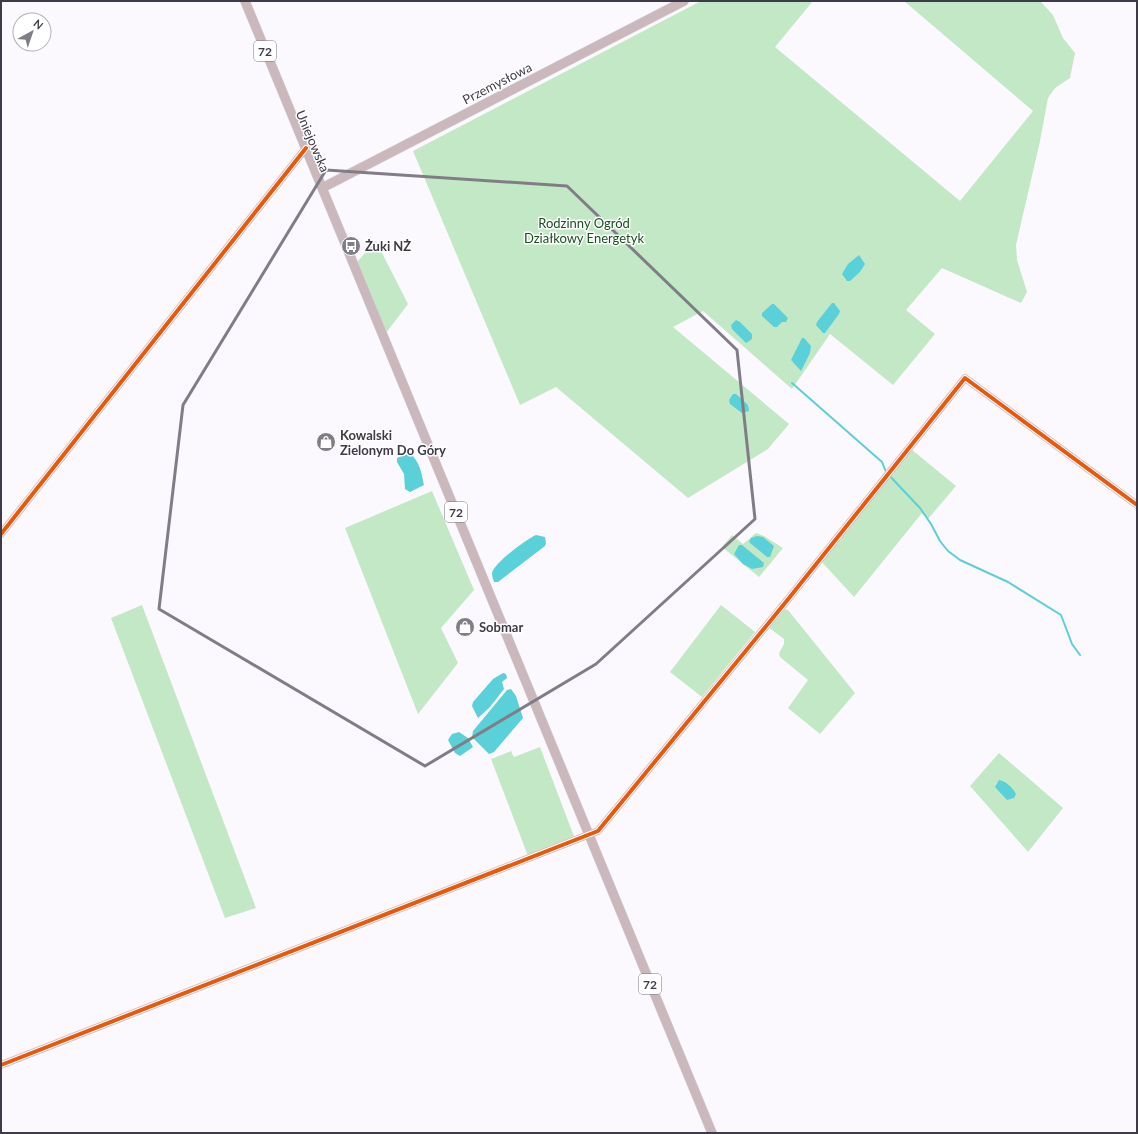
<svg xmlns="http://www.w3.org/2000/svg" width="1138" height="1134" font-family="Lato,sans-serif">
  <rect width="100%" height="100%" fill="#fbf9fe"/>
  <!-- green -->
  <path fill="#c3e8c6" d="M701,1h112l-38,46 185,154 73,-90 -129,-110h136l13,14 10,23 12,15 -5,25 -15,10 -7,10 -8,43 -24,104 1,15 10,32 -6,11 -79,-35 -36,42 29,24 -42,51 -63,-51 -38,55 -89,-78 -30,16 116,97 -21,25 -80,49 -132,-111 -36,18 -107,-254z
    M376,241l32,63 -22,29 -31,-69z
    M911,449l45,37 -28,33 -6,-6 -68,84 -33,-36z
    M432,491l42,99 -33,38 17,35 -40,51 -73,-186z
    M756,533l8,3 19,12 -24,29 -37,-30 10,-12 11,9z
    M142,605l114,303 -31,10 -114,-300z
    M721,605l34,27 -53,65 -32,-25z
    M783,609l5,1 67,83 -35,41 -32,-26 20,-28 -28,-23 -1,-4 5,-9v-5l-16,-12z
    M540,747l35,92 -47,17 -37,-97 20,-8 3,6z
    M999,753l64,55 -35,44 -58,-66z"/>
  <!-- water -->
  <path fill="#5ad0d8" d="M859,255l6,9 -5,8 -10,9h-3l-5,-7 6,-10z
    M832,303h2l6,8 -1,3 -14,19h-2l-7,-8 1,-3z
    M772,304h2l14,14 -2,4h-4l-5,5h-3l-12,-11v-3z
    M736,320l4,2 12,12v5l-6,4 -14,-14 -1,-4z
    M802,338h2l7,8 -1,7 -9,18 -10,-11z
    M733,394h3l12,11 1,6 -7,2 -12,-9 -1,-4z
    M408,453c11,5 14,21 16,32l-14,7 -5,-3 -1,-15 -7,-12v-4z
    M536,535l9,2 1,6 -1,3 -47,36h-4c-1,-3 -2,-6 -2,-9 2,-10 35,-34 44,-38z
    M757,536l6,1 11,9 -4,11h-3l-18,-15 2,-4z
    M739,545h3l22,18 -1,4 -11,2 -9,-5 -9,-10z
    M503,673l3,1 1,4 -5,4 2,7 -14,18 -12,11 -6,-12 1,-4 20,-23z
    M511,689l5,7 7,22 -29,34 -5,2 -17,-17 1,-6 34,-41z
    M459,732l9,6 5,9 -13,9 -5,-3 -7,-13 4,-6z
    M999,780c7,1 14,8 17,14l-2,4 -7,2 -12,-13z"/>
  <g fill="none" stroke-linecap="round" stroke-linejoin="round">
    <!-- stream -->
    <path stroke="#5ad0d8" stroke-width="2" d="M792,383l90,79 4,10 34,36 11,16 9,17 8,10 12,9 48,22 53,33 11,29 8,11"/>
    <!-- minor casing -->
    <g stroke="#d5d4d9" stroke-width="8">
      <path id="minor" d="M1,534l305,-386
        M1,1065l597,-234 187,-228 180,-225 172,127"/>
    </g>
    <!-- major casing -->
    <g stroke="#d5d4d9" stroke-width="10">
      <path id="major" d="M245,1l467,1132
        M322,188l362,-187"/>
    </g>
    <!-- minor -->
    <use href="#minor" stroke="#ccb8bc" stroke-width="7"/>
    <!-- major -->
    <use href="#major" stroke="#cbb8bd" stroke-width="9"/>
    <!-- cycleway casing -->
    <g stroke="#fff" stroke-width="6">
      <path id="cycleway" d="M1,534l305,-386
        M1,1065l597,-234 187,-228 180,-225 172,127"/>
    </g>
    <!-- cycleway -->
    <use href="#cycleway" stroke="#e8590c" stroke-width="4"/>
  </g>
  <!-- marked area -->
  <path fill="none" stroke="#817d87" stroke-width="3" stroke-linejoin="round" d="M326,170l241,16 170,164 18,169 -159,145 -171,102 -266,-157 24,-204z"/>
  <!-- icons -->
  <defs>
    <g id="bus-disc" transform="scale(1)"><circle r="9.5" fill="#817d87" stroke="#fff"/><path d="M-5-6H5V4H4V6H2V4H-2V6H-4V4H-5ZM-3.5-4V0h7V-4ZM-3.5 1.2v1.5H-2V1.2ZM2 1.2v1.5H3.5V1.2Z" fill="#fff"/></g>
    <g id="shop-disc" transform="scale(1)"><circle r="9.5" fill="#817d87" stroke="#fff"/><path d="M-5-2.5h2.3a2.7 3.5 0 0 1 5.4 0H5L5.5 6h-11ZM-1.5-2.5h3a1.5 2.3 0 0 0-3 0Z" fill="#fff"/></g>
  </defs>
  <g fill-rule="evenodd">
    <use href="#bus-disc" x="351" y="246"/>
    <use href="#shop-disc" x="326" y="442"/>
    <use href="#shop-disc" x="465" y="627"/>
  </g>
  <g text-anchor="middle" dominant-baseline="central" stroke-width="3" stroke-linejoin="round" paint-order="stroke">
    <!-- shield labels -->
    <g fill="#fff" stroke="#79757e" stroke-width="1">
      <rect x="254" y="41" width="22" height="20" rx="3"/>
      <rect x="445" y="502" width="22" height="20" rx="3"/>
      <rect x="639" y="974" width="22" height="20" rx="3"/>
    </g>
    <g font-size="12" font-weight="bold" fill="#3f3a47">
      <text x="265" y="51">72</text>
      <text x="456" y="512">72</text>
      <text x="650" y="984">72</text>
    </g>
    <!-- street labels -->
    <g font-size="13" fill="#3f3a47" stroke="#fff">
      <text transform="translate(497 83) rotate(-27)">Przemysłowa</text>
      <text transform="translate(313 141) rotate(67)">Uniejowska</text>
    </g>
    <!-- park labels -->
    <g font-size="13" fill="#1a4d20" stroke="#fff">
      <text x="584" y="223">Rodzinny Ogród<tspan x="584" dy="15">Działkowy Energetyk</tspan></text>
    </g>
    <!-- poi labels -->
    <g font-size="13" font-weight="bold" fill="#3f3a47" stroke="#fff" text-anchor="start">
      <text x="365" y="246">Żuki NŻ</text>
      <text x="340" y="435">Kowalski<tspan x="340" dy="15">Zielonym Do Góry</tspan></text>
      <text x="479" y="627">Sobmar</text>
    </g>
  </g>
  <!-- border -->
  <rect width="1138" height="1134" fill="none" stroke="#3f3a47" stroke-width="4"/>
  <!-- north arrow -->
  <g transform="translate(32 32) rotate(40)"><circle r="19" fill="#ffffff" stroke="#b2b0b5"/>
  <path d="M0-3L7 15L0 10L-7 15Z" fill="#817d87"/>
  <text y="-6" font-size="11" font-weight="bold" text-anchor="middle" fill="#3f3a47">N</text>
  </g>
</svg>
